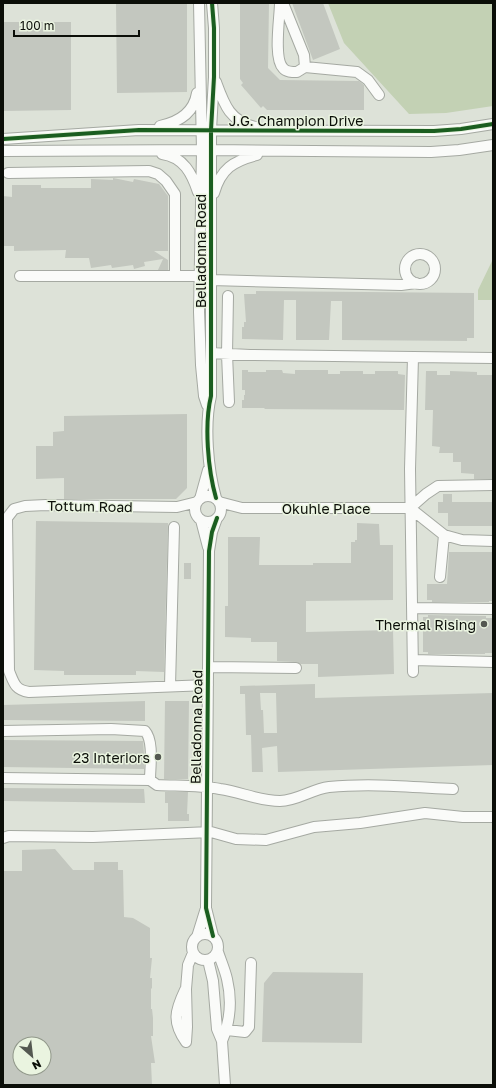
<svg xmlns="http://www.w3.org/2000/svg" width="496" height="1088" font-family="'Golos Text',sans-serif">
  <rect width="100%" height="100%" fill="#dde2d8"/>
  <!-- green -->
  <path fill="#c3d1b4" d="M328,3h165v103l-47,7 -37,1 -65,-71z
    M493,259v41h-15v-10z"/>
  <!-- building -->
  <path fill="#c3c7bf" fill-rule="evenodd" d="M240,3h29l-1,65 12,12 79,1 5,4v25h-97l-4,-4 -2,2 -20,-23 2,-2 -3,-4z
    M292,3h31l17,46 -27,11z
    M116,4h71v88l-70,1z
    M3,22h68v88l-68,1z
    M113,178l20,4 1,-3 25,5 9,12v55h-14l14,9v10h-10l5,-11 -19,3 1,4 -11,3 -1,-4 -21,3 -1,-3 -20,3 -2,-10h-24l1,-8 -52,1v-5h-11v-50l9,1v-12h29v3h50v-9l22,1z
    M256,291l218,2v45h-7v3l-125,-1v-39h-11l-2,39h-33v-40h-12l-1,40 -41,-1v-12h2v-5h2l-2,-28h12z
    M242,370h6v2h18v-2h16l1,3 12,1v-4h33v4h12v-3h23v3h12v-3h23v3l7,1 -1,35 -139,-1 -1,-1h-22v-8h2v-5h1v-5h-3z
    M426,371h11v4h13v-4l27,1v3h16v104h-19v-5l-13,-1v-11h-8v-9h-14l1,-6 -8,-1 1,-36h-8z
    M187,414v74l-11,11h-112v-21l-28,1v-33h17v-14l11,-1v-15z
    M443,494h9v8h41v24h-45v-13h-10v-11h5z
    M36,521l132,2 -4,149 -28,-1v4h-72v-4l-30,-1z
    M357,523l22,1 1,21h13v55l-87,1v31l87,-2 1,44 -76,3v-13h-17l-5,-2 -19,-1v-19h-26v-4l-26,-1v-31h3v-69h32l-1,28h54v-2h38v-21h4v-2h2z
    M449,552h44v49h-4v1h-57v-2h-5v-16h20z
    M184,563h7v16h-7z
    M428,615l58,1v2h7v35h-8v1h-57v-2h-5v-35h5z
    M315,684v14l178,-5v72l-215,7 -1,-26 -15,2 1,24h-11l-1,-37h-5l-1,-41h-5v-8zM260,693h16l1,40h-13l-1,-23h-2z
    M145,701v20l-142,-1v-15z
    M165,701h24l-1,78h-24z
    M3,740l140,1 1,13v15l-141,-2z
    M3,788l141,1 1,14 -142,-2z
    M165,792h23l-1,22h2v7h-21v-18h-3z
    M55,849l18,21h21v-8h24v8h5l1,47 9,1 17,10v30h2l-2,20h2v10l-1,1v20h1l1,9v18h-2l4,27h-4l1,22h-149v-214h19v-21zM20,1044h24v24h-24z
    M273,972l90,1 -1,70 -100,-1 2,-59z"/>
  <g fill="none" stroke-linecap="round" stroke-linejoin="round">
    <!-- minor casing -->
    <g stroke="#a5a9a2" stroke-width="12">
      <path id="minor" d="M199,3l3,148 -3,161 2,53 3,31 3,9
        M212,3l2,25v49l-3,53v266c-7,29 -3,74 5,102
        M280,3c0,14 -7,55 3,65 3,4 9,4 14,4l8,-5 -1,-12 -21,-52
        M305,67l52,5 11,8 11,15
        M216,82c8,22 14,40 40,45
        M160,126c19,-4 34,-13 37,-33
        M3,139l136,-9 295,1 27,-2 32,-5
        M3,151l209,-1 219,2 28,-2 34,-5
        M162,154c22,3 30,20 36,38
        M8,173l141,-2 9,3 8,7 9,13v82
        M214,193c7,-24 19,-32 43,-38
        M405 269a15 15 0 1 1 30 0a15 15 0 1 1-30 0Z
        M20,276h180
        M211,280l190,5 15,-2
        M228,296l-1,58 2,48
        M211,353l39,2 243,3
        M413,357l-3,112 3,203
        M195 509a13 13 0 1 1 26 0a13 13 0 1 1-26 0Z
        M200,499l8,-29
        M197,502l-20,5 -131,-2 -21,1 -11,3 -7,9 2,153c5,12 6,19 20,21l179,-7
        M219,502l23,6h168
        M410,508l34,27 18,5 31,1
        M410,508l16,-14 12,-8 55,-1
        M201,520l7,27
        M440,577l4,-42
        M413,608l80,1
        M413,660l80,2
        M208,667l88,1
        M170,686l4,-159
        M3,731l108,-2 34,2c9,10 5,36 5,49
        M3,778l147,2 7,5c21,1 43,0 63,4 21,3 39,12 60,12 17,0 32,-12 49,-14 42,-4 83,0 124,2
        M3,838l6,-2 84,1 118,-5 25,7 30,1 48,-13 46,-4 65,-10 38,4h30
        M192 947a13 13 0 1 1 26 0a13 13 0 1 1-26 0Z
        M213,936l-7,-28 3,-357 3,-19 5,-14
        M197,937l9,-29
        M218,952c3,9 7,18 9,27 5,21 3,43 -5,62
        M208,960l5,21 4,48 5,12 3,44
        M185,990c-10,21 -13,32 1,52
        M227,1030l18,2 4,-5 2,-64
        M186,1042l1,-15 -1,-38 2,-24 5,-12"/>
    </g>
    <!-- minor -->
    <use href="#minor" stroke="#fafbf9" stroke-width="10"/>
    <!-- cycleway casing -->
    <g stroke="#eaf4e0" stroke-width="6">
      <path id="cycleway" d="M212,3l2,25v49l-3,53v266c-7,29 -3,74 5,102
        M3,139l136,-9 295,1 27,-2 32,-5
        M213,936l-7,-28 3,-357 3,-19 5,-14"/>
    </g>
    <!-- cycleway -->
    <use href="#cycleway" stroke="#1b5e20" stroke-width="4"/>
  </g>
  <!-- markers -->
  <g fill="#545851" stroke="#eaf4e0" stroke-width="1.5">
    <circle cx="484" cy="624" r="4"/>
    <circle cx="158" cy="757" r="4"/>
  </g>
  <g text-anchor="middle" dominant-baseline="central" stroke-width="3" stroke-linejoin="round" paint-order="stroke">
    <!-- street labels -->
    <g font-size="14" fill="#0b0e08" stroke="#eaf4e0">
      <text x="296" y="120">J.G. Champion Drive</text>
      <text transform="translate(200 251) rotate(-90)">Belladonna Road</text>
      <text transform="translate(90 506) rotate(1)">Tottum Road</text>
      <text x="326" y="508">Okuhle Place</text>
      <text transform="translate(196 727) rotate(-89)">Belladonna Road</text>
    </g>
    <!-- poi labels -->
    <g font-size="14" fill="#0b0e08" stroke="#eaf4e0" text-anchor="end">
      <text x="476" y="624">Thermal Rising</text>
      <text x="150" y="757">23 Interiors</text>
    </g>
  </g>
  <!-- border -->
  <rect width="496" height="1088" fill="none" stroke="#0b0e08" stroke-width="8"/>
  <!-- north arrow -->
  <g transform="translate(32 1056) rotate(152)"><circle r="19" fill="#eaf4e0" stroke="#91988a"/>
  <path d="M0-3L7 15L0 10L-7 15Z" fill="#545851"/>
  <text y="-6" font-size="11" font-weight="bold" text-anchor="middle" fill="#0b0e08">N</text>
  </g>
  <!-- scale -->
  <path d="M14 30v6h125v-6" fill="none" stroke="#0b0e08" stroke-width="2"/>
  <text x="20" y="30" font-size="12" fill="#0b0e08" stroke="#eaf4e0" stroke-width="3" paint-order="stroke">100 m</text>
</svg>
